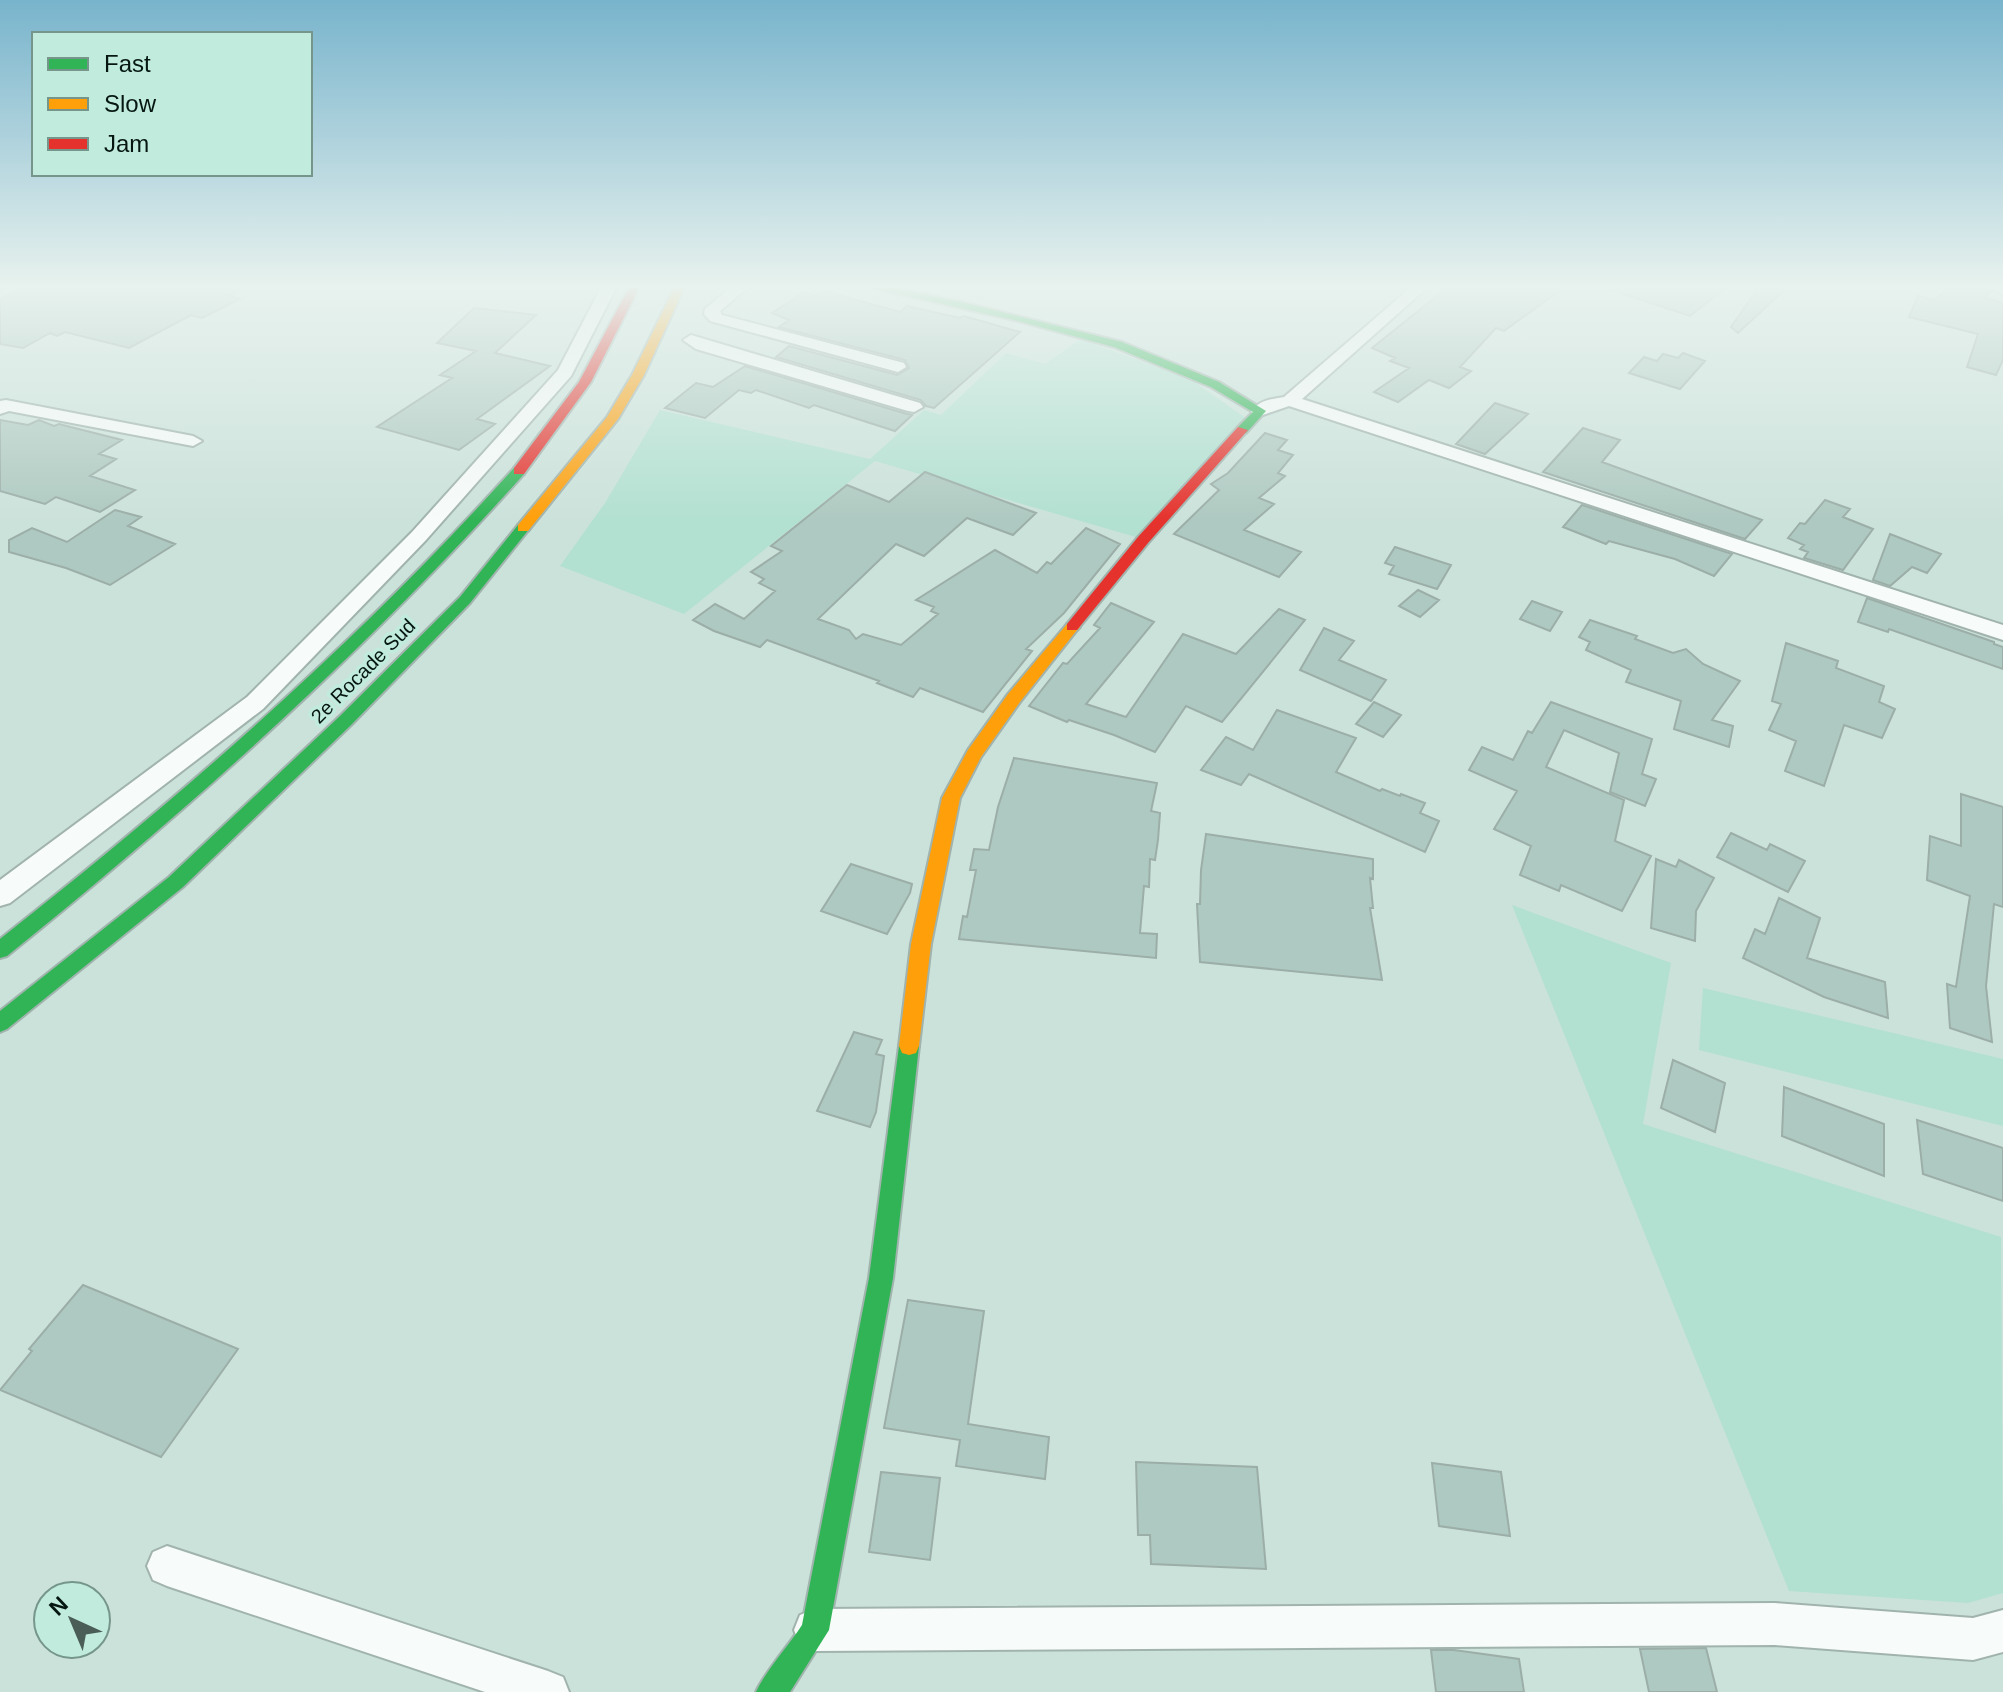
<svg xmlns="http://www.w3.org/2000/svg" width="2003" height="1692" font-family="Helvetica,sans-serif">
  <rect width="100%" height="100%" fill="#cbe2da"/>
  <!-- green -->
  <path fill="#b2e0d1" d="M1081,339l109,40 57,40 -108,119 -264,-77 -191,153 -124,-48 45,-63 55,-93 210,49 54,-49 17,5 65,-62 39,11z
    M1512,905l159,58 -28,161 358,113 2,356 -35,10 -179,-12z
    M1703,988l300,71v67l-304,-76z"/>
  <!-- building -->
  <path fill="#aec9c1" stroke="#9caea8" stroke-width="2" d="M28,284h222l-22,11 12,4 -38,19 -11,-3 -62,33 -64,-16 -8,4 -7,-3 -27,15 -23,-4v-44z
    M1452,284h117l-65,47 -8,-3 -36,39 11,4 -22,17 -20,-8 -31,22 -24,-10 35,-24 -19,-7 5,-3 -23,-10z
    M1605,284h99l19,6 -33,26 -85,-28z
    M1761,284h30l-53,49 -7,-6z
    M1954,284h13l24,8 -6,5 18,6v57l-7,15 -29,-8 11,-33 -69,-17 9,-21 16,4z
    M824,291l76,21 7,-6 53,12 4,-2 56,16 -86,76 -8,-2 -5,-6 -145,-43 13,-11 108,29 12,-7 -4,-8 -126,-33 10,-7 -17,-7 32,-21 12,4z
    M474,308l62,7 -41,38 55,13 -73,53 18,5 -36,26 -82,-23 75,-49 -12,-3 36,-24 -39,-8z
    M1683,353l22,8 -25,28 -51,-16 15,-16 13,4 6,-7 15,4z
    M745,366l162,48 5,1 -17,16 -81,-26 -5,3 -53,-18 -5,3 -12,-3 -34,28 -40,-10 31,-25 17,4z
    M1495,403l33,11 -43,40 -29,-10z
    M0,420l28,5 11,-5 15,6 5,-2 63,16 -23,14 17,5 -26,17 45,14 -35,22 -44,-15 -11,7 -45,-13z
    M1583,428l37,12 -18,22 160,58 -17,19 -202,-67z
    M1265,433l22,7 -9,10 15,5 -15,18 7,3 -26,22 15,6 -30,26 57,22 -22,25 -105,-43 45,-44 -8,-6 17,-11z
    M925,472l111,41 -23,22 -46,-17 -43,38 -28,-12 -78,75 31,11 7,9 7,-5 38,11 37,-31 -7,-3 3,-4 -18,-7 79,-50 42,23 10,-11 4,2 35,-36 34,16 -56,69 -38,36 6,2 -49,61 -63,-24 -7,9 -36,-14 2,-2 -112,-41 -7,7 -46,-16 -21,-11 22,-16 29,15 31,-28 -16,-8 5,-4 -13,-7 31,-21 -11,-5 76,-61 42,17z
    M1825,500l25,9 -7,8 30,12 -30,41 -39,-12 4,-6 -8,-3 4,-4 -16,-7 12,-15 5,1z
    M1582,505l150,49 -18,22 -39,-17 -66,-18 -3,3 -43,-17z
    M115,510l26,7 -13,9 47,18 -65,41 -44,-17 -57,-16v-12l23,-12 35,14z
    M1890,534l51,20 -14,19 -15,-6 -22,19 -17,-6z
    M1395,547l56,18 -14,24 -48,-15 5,-8 -9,-3z
    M1418,590l21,10 -19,17 -21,-11z
    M1867,598l127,44v2l9,3v22l-114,-40 -1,3 -30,-10z
    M1532,601l30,11 -12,19 -30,-12z
    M1111,603l43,19 -68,82 40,13 57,-83 53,20 43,-45 26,11 -83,102 -36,-16 -31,46 -41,-17 -45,-15 -2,2 -38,-16 34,-43 4,1 33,-36 -6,-3z
    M1590,620l47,16 -2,3 38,14 13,-4 17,15 37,17 -28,39 21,6 -4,21 -55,-18 7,-28 -55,-19 5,-12 -45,-20 4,-8 -11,-5z
    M1324,628l30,13 -15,19 47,20 -15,21 -71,-31z
    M1786,643l52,18 -2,7 48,18 -5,16 16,7 -13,29 -38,-13 -20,61 -39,-15 11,-30 -27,-11 12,-26 -9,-3z
    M1374,702l27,13 -18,22 -27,-13z
    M1551,702l101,37 -10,35 14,5 -11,27 -35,-14 9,-39 -55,-23 -18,37 78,33 -9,41 36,15 -29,55 -61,-26 -2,6 -39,-16 11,-29 -37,-17 23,-38 -48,-21 13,-23 31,13 15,-29 4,2z
    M1277,710l79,28 -20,34 44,19 2,-2 18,7 1,-2 24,9 -5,10 19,8 -14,31 -176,-78 -8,11 -40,-15 25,-33 27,13z
    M1014,758l143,25 -6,28 9,2 -2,27 -3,20 -5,-1 -1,28 -5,-1 -4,47 17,1 -1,24 -197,-19 4,-23 4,1 9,-47h-6l4,-21 15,1 9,-43z
    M1961,794l42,13v100l-9,-3 -8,82 6,56 -42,-14 -3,-44 9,3 14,-91 -43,-16 3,-44 31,10z
    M1731,833l36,17 3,-6 35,17 -17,31 -71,-35z
    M1206,834l167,25v20l-3,-1 3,30h-3l12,72 -182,-18 -3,-58h3l1,-34z
    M1656,859l20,8 3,-7 35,18 -18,33 -1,30 -44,-13z
    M851,864l61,20 -2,9 -23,41 -66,-23z
    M1779,898l41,20 -13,40 78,24 3,36 -64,-21 -81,-39 12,-29 10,5z
    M854,1032l28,8 -6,14 8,2 -8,56 -6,15 -53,-16z
    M1673,1060l52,23 -10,49 -54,-24z
    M1784,1087l100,37v52l-102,-40z
    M1917,1120l86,28v53l-80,-27z
    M83,1285l155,64 -77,108 -161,-67 32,-39 -3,-2z
    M908,1300l76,11 -16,113 81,13 -4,42 -89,-13 4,-26 -76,-12z
    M1136,1462l121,5 9,102 -115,-5 -1,-29h-12z
    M1432,1463l69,9 9,64 -71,-10z
    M881,1472l59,6 -10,82 -61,-8z
    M1706,1648l11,44h-68l-9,-43z
    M1431,1650h23l65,9 5,33h-88z"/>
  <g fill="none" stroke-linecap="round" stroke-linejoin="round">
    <!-- street casing -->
    <g stroke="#a1b3ad" stroke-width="4">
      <path id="street" d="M603,284h15l-47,92 -145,164 -163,169 -253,194 -10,3v-26l247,-183 165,-165 146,-162z
        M735,284h17l-32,27 2,4 182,48 2,4 -8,5 -188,-51 -6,-7 1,-5z
        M1415,284h16l-129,115 701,226v15l-714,-234 -29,10 -6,-1 -3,-4c9,-11 21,-12 33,-14z
        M1985,284h18v10z
        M691,335l229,68 3,4 -9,5 -6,-1 -212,-62 -13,-9z
        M6,400l187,36 9,5 -9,5 -184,-35 -9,3v-13z
        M167,1546l381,125 15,6 6,15h-84l-318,-106 -14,-6 -6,-14 6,-14z
        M1775,1603l198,15 30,-8v42l-30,8 -198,-15 -960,6 -15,-6 -6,-15 6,-15 15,-6z"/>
    </g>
    <!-- fast casing -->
    <g stroke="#a1b3ad" stroke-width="4">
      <path id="fast" d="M854,284h22l86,18 160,40 97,40 47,29 -20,22h-8v-6l15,-15 -42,-25 -97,-40 -100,-27z
        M519,467l5,1v6c-158,177 -332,333 -517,482l-7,2v-19c184,-145 358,-297 514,-471z
        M523,524l7,4 -60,75 -118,121 -169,163 -176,142 -7,3v-21l169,-134 171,-161 120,-119 58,-72z
        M909,1037l7,2 3,7 -26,232 -64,352 -39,62h-34c9,-20 33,-47 46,-67l67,-347 30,-232 3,-7z"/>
    </g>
    <!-- slow casing -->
    <g stroke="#a1b3ad" stroke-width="4">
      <path id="slow" d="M676,284h10l-42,91 -26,44 -90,112h-10v-6l89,-108 25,-42z
        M1072,622l8,5 -3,3 -57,72 -39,55 -21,41 -29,146 -12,102 -3,7 -7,2 -7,-2 -3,-7 12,-102 31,-146 26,-48 40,-56 59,-70z"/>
    </g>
    <!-- jam casing -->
    <g stroke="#a1b3ad" stroke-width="4">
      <path id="jam" d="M631,284h10l-50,98 -67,92h-10v-6l65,-86z
        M1238,427l10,3 -100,113 -71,87h-10v-6l71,-87z"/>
    </g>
    <!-- street -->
    <use href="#street" fill="#f7fbf9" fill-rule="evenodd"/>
    <!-- fast -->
    <use href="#fast" fill="#30b455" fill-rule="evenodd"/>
    <!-- slow -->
    <use href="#slow" fill="#ff9f0a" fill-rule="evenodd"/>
    <!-- jam -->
    <use href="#jam" fill="#e5322d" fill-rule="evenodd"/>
  </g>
  <!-- sky -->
  <linearGradient id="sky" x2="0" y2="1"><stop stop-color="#78b4cc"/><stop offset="0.55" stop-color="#e8f2ee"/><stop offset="1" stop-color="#e8f2ee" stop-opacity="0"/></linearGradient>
  <rect width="2003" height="521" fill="url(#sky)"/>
  <g text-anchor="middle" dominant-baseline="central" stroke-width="7" stroke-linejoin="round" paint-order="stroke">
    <!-- street labels -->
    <g font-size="20" fill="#061611" stroke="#c1ecdd">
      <text transform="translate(363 671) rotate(-45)">2e Rocade Sud</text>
    </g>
  </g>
  <!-- legend -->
  <rect x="32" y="32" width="280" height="144" fill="#c1ecdd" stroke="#76968b" stroke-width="2"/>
  <rect x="48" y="58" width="40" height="12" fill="#30b455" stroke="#76968b" stroke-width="2"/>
  <text x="104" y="72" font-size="24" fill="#061611">Fast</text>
  <rect x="48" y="98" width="40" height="12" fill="#ff9f0a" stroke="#76968b" stroke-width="2"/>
  <text x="104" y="112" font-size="24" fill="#061611">Slow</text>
  <rect x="48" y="138" width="40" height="12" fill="#e5322d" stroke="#76968b" stroke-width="2"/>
  <text x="104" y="152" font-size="24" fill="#061611">Jam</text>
  <!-- north arrow -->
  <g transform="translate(72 1620) rotate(316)"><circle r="38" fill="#c1ecdd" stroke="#76968b" stroke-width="2"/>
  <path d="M0-6L14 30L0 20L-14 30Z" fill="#4b5d57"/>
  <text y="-12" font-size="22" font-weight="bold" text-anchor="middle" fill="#061611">N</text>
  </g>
</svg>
